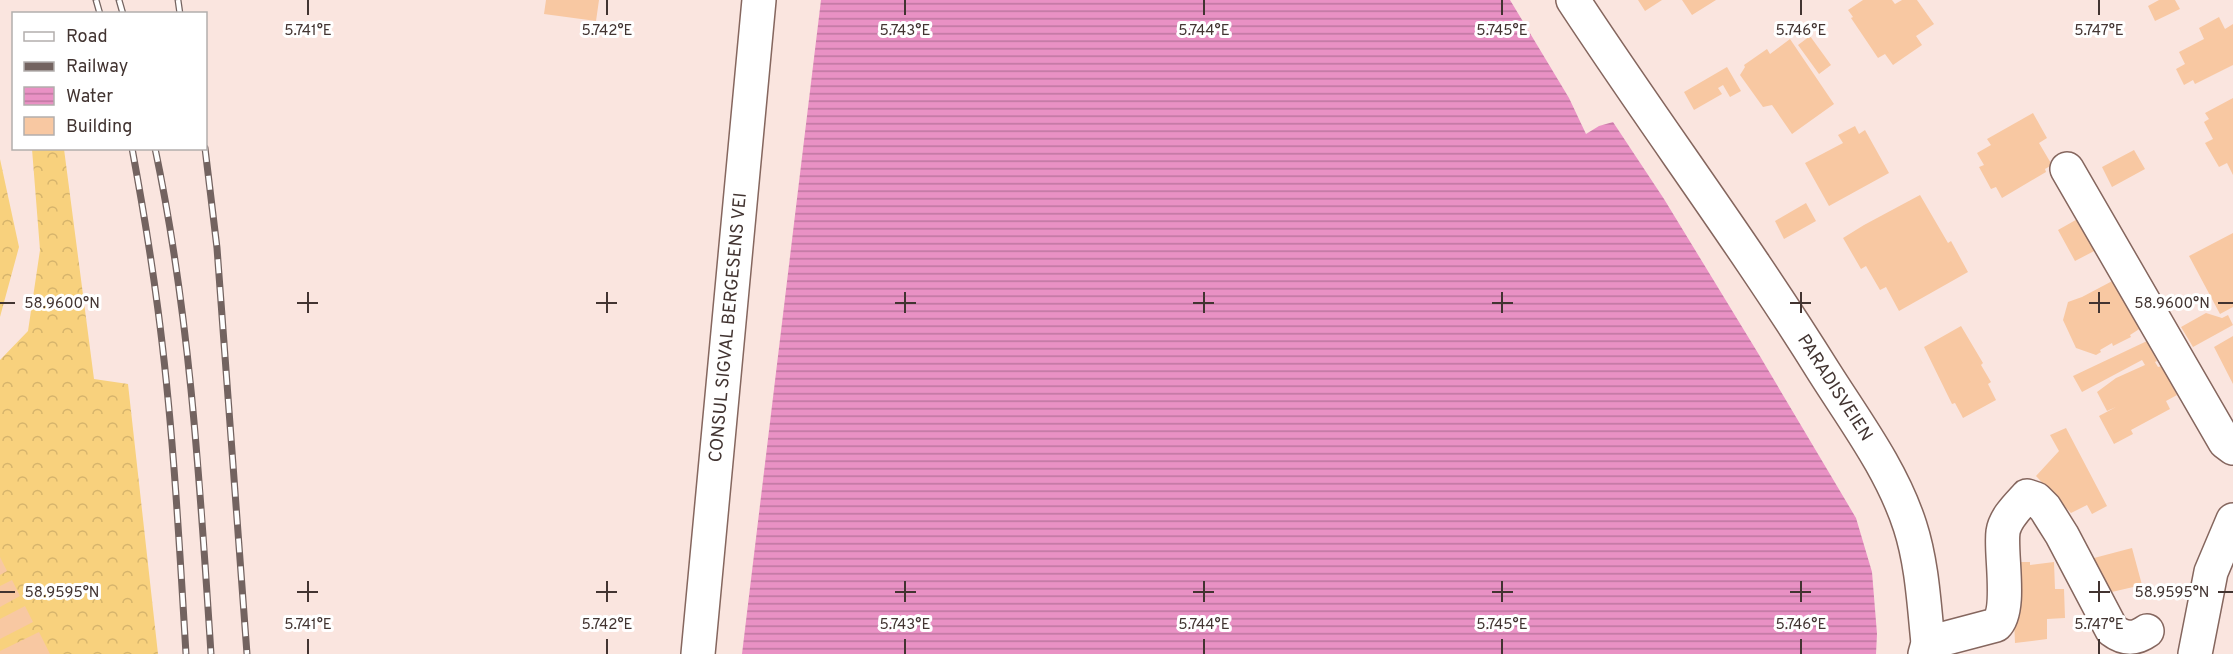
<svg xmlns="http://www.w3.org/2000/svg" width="2233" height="654" font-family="Overpass,sans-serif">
  <defs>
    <pattern id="forest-crowns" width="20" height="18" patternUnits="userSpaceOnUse" patternTransform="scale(1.5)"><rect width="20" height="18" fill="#f8d17d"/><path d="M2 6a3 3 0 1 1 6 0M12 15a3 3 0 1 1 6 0" fill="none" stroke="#d6b46c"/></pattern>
    <pattern id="water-rules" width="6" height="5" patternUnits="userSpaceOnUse" patternTransform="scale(1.5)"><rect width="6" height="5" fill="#e991c4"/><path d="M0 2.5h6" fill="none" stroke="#be77a0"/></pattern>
  </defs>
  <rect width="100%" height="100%" fill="#fae5df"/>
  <!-- forest -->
  <path fill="url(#forest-crowns)" d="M32,149h32l30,230 34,5 30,270h-158v-294l28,-29 12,-81z
    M0,159l19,88 -19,70z"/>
  <!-- water -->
  <path fill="url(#water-rules)" d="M821,0h689l59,98 17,36 13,-8 14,-4 51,77 97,159 95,160 16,54 5,62 -1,20h-1134z"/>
  <!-- building -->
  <path fill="#f8c8a2" d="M546,0h53l-3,21 -52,-7z
    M1638,0h24l-17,11z
    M1682,0h34l-24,15z
    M1863,0h29l3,4 7,-4h15l17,24 -18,12 6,9 -29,20 -8,-11 -7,4 -27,-40 2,-1 -5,-7z
    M2159,0h16l5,9 -25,12 -7,-15z
    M2219,17l6,12 8,-5v41l-38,19 -2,-4 -9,5 -8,-16 9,-5 -6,-12 25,-13 -5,-11z
    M1810,36l21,29 -12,9 -21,-29z
    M1790,39l44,65 -42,30 -20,-29 -9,2 -23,-32 5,-8 -1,-2 23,-16 3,5z
    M1727,67l14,24 -11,6 -7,-12 -5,3 4,6 -28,16 -10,-18z
    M2233,98v77l-6,-12 -8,4 -14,-24 8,-4 -9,-17 5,-3 -4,-6z
    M2033,113l14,25 -8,5 13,22 -7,4 1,3 -44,26 -6,-11 -5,2 -12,-22 5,-2 -7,-12 14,-8 -4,-6z
    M1855,126l4,8 6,-4 24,43 -60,33 -24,-43 38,-20 -5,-8z
    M2134,150l11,19 -33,18 -10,-20z
    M1920,195l28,48 3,-2 17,31 -69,39 -13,-24 -6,3 -14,-24 -5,3 -18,-31 21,-13z
    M1806,203l10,18 -32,18 -9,-18z
    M2081,217l17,32 -23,12 -17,-31z
    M2233,233v74l-13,7 -31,-58z
    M2118,278l26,48 -14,9 1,2 -18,9 -1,-3 -12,7 1,2 -5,3 -20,-7 -13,-28 5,-18 14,-5z
    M2206,313l16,5 6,-3 5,10 -40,22 -12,-20z
    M1961,326l22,37 -2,2 10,17 -3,2 8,16 -33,18 -8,-15 -3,1 -28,-57z
    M2233,336v48l-19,-37z
    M2147,341l10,20 -2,1 3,5 4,-1 15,29 -11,6 4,8 -39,21 2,4 -19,10 -15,-28 17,-9 -9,4 -10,-19 19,-14 29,-13 -3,-5 -60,32 -9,-16z
    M2066,428l41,78 -15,8 -5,-9 -16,8 -35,-37 23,-25 -9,-16z
    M2132,548l10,37 -39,9 -15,-32 7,-2 -1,-2z
    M0,557l7,14 -7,4z
    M2018,562h12v3l24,-3 1,27h9l1,29 -18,1v20l-32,4 -1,-25 5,-2z
    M12,580l8,16 -20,11v-21z
    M25,606l8,16 -33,17v-20z
    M39,632l11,22h-50v-3z"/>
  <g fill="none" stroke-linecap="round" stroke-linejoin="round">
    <!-- minor casing -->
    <g stroke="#85665e" stroke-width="36">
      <g id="minor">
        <path id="s1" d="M1573,0c82,125 172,245 251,372 31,49 68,98 86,154 12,37 14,78 18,117l-3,11"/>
        <path d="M2067,169l158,273 8,6"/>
        <path d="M1928,643l68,-18c16,-15 4,-72 7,-93 2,-14 15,-26 24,-36l9,3 9,9 17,27 50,95c12,9 22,10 35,1"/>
      </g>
    </g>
    <!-- tertiary casing -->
    <g stroke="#85665e" stroke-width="36">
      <g id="tertiary">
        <path id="s2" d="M698,654l61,-654"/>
        <path d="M2195,654l16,-82 22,-52"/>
      </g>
    </g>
    <!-- minor -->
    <use href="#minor" stroke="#fff" stroke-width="33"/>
    <!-- tertiary -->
    <use href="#tertiary" stroke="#fff" stroke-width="33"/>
    <!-- rail casing -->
    <g stroke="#736360" stroke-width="7">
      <path id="rail" d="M96,0l4,14
        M119,0l4,14
        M178,0l2,14
        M132,148c10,54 19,108 26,162 15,114 21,229 28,344
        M155,148c35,166 45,337 56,506
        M205,148l12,100 30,406"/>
    </g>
    <!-- rail -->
    <use href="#rail" stroke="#fff" stroke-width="4.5" stroke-dasharray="14" stroke-linecap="butt"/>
  </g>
  <!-- ticks -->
  <path fill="none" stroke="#423431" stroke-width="2" d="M308,0v15M607,0v15M905,0v15M1204,0v15M1502,0v15M1801,0v15M2099,0v15M308,292v21M607,292v21M905,292v21M1204,292v21M1502,292v21M1801,292v21M2099,292v21M0,303h15M297,303h21M596,303h21M895,303h21M1193,303h21M1492,303h21M1790,303h21M2089,303h21M2218,303h15M308,581v21M607,581v21M905,581v21M1204,581v21M1502,581v21M1801,581v21M2099,581v21M0,592h15M297,592h21M596,592h21M895,592h21M1193,592h21M1492,592h21M1790,592h21M2089,592h21M2218,592h15M308,639v15M607,639v15M905,639v15M1204,639v15M1502,639v15M1801,639v15M2099,639v15"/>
  <g text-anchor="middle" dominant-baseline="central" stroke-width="6" stroke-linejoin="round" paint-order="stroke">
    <!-- street labels -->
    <g font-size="18" fill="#423431" stroke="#fff">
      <text stroke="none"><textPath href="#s2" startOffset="328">CONSUL SIGVAL BERGESENS VEI</textPath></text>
      <text stroke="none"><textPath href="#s1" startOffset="468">PARADISVEIEN</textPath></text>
    </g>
  </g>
  <g font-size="15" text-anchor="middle" fill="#423431" stroke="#fff" stroke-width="6" stroke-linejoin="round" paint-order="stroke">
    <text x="308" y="35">5.741°E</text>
    <text x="607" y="35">5.742°E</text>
    <text x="905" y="35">5.743°E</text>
    <text x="1204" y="35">5.744°E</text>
    <text x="1502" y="35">5.745°E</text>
    <text x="1801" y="35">5.746°E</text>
    <text x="2099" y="35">5.747°E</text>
    <text x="62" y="308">58.9600°N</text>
    <text x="2172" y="308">58.9600°N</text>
    <text x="62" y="597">58.9595°N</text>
    <text x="2172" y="597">58.9595°N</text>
    <text x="308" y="629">5.741°E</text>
    <text x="607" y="629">5.742°E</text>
    <text x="905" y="629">5.743°E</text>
    <text x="1204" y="629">5.744°E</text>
    <text x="1502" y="629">5.745°E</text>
    <text x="1801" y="629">5.746°E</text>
    <text x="2099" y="629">5.747°E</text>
  </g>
  <!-- legend -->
  <rect x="12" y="12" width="195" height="138" fill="#ffffff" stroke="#b3aead" stroke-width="1.5"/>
  <rect x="24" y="32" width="30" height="9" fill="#ffffff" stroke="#b3aead" stroke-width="1.5"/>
  <text x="66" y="42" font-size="18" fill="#423431">Road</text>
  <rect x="24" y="62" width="30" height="9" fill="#736360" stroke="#b3aead" stroke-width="1.5"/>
  <text x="66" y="72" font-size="18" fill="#423431">Railway</text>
  <rect x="24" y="87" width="30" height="18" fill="url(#water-rules)" stroke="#b3aead" stroke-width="1.5"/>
  <text x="66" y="102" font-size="18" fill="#423431">Water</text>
  <rect x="24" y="117" width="30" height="18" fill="#f8c8a2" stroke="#b3aead" stroke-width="1.5"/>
  <text x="66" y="132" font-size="18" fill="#423431">Building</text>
</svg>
